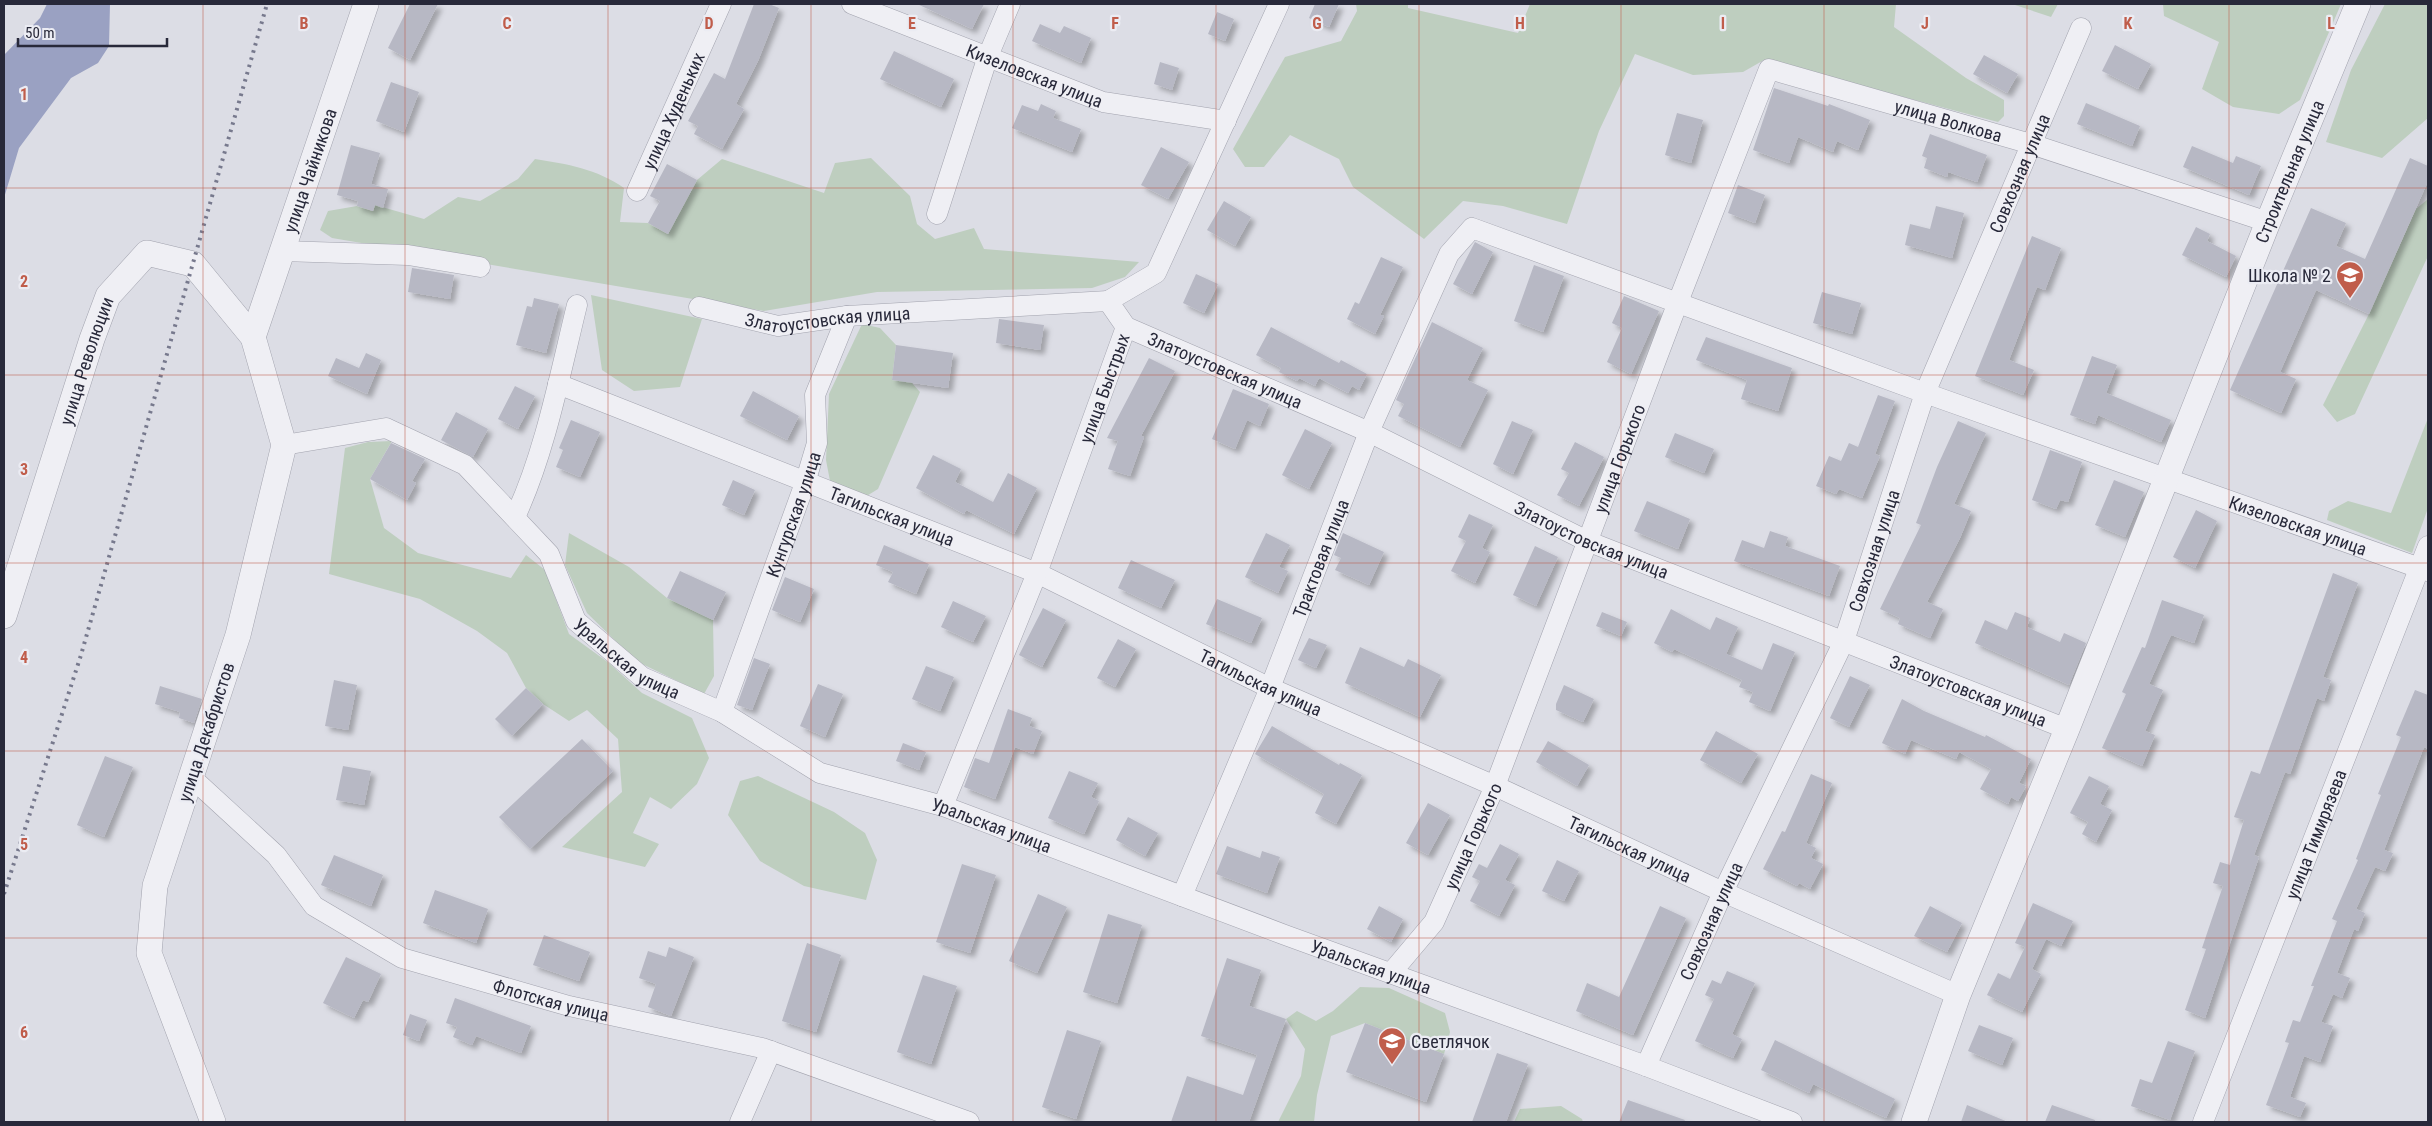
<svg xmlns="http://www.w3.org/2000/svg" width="2432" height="1126" font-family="'Roboto Condensed',sans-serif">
  <defs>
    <filter id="shadow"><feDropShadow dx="4.5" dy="4.5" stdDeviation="2.5" flood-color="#0004"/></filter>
  </defs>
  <rect width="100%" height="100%" fill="#dcdde5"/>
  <!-- green -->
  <path fill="#becebf" d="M1356,4h52v4l110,25 12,-29h366l-2,23 72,51 38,22v16l-6,6 -234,-62 -21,12 -50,3 -58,-21 -36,77 -32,93 -64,-18 -40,-5 -39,38 -71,-52 -14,-28 -49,-24 -26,32h-19l-12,-18 52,-92 56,-16 16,-30z
    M2012,4h46l-7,13z
    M2163,4h178l-41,96 -21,14 -46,-7 -31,-18 17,-47 -55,-26z
    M2385,4h43v114l-46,40 -56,-16 25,-72z
    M871,158l39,38 7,28 18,15 39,-11 10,21 155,13 -14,15 -33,11 -215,4 -113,19 -432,-73 -12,-8 8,-19 29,-5 16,5 2,-6 49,14 34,-22 22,4 38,-22 17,-20c32,5 62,10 89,29l-4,34 28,1 20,11 29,-54 25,-21 102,34 11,-30z
    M2428,199v57l-73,158 -18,8 -14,-17 46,-91 47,-105z
    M591,295l111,24 -22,68 -46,4 -32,-21z
    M862,324l18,4 16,17 -4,35 19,2 9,10 -42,97 -13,8 -35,-16 -4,-21 3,-66z
    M2428,418v90l-16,45 -85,-33 2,-9 19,-10 43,12z
    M392,441l-22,38 14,49 34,25 93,25 15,-23 19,15 24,64 40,29 33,30 50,25 17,40 -12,26 -26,25 -21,-12 -17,36 26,11 -14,23 -83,-20 60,-55 -4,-53 -31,-29 -18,11 -26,-17 -17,-16 -19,-35 -30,-22 -57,-32 -91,-25 16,-126 23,-6z
    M569,533l60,34 38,31 46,22 1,56 -10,18 -68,-33 -49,-48 -22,-48z
    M758,776l76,36 31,21 12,27 -11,40 -62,-14 -44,-25 -32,-46 12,-34z
    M1360,987l29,1 56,25 5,19 -6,22 -79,-31 -34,13 -14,59 -3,27h-36l23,-46 4,-27 -19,-30 11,-8 19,10 17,-10z
    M1561,1106l21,13 1,3h-69l6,-13z"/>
  <!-- water -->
  <path fill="#9aa1c2" d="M47,4h63l-1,42 -11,17 -27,15 -52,70 -15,50v-143l36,-37z"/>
  <!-- building -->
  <path fill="#b7b8c4" filter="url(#shadow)" d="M410,4h28l-28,56 -22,-12z
    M754,4h15l10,4 -21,53 -22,43 8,5 -22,40 -28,-15 4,-8 -10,-5 26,-48 11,6z
    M917,4h67l-12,25z
    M1315,4h24l-10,23 -20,-9z
    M1217,12l17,7 -9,22 -17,-7z
    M1040,24l20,9 4,-7 27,12 -10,25 -49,-22z
    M2115,45l36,19 -13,25 -36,-18z
    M894,51l60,28 -13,28 -61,-28z
    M1984,55l34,19 -11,19 -34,-19z
    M1160,62l19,6 -7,22 -18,-6z
    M391,82l28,10 -15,40 -28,-11z
    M1774,88l54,18 1,-2 41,16 -12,30 -21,-9 -4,11 -35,-15 -9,26 -36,-13z
    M2086,103l54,23 -8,20 -55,-22z
    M1041,104l15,7 -3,7 28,11 -9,23 -60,-24 10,-23 16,6z
    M1677,113l26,7 -12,43 -26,-8z
    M1930,134l57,21 -10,27 -29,-10 -1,5 -23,-9 3,-10 -5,-2z
    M351,145l29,8 -9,31 17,5 -5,19 -8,-3 -2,6 -16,-5 1,-5 -21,-6z
    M2192,146l41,17 3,-7 25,10 -12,29 -66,-28z
    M1161,147l28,15 -21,37 -27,-14z
    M2410,158l18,8v15l-59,133 -53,-24 -36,82 16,7 -15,34 -51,-23 81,-182 35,15 -10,23 29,13z
    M667,164l30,16 -29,54 -20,-11 12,-22 -10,-5z
    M1738,185l27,10 -10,28 -27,-10z
    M1224,201l27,16 -16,29 -28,-16z
    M1936,206l28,7 -12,45 -47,-13 5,-21 20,5z
    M2196,227l14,7 -3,7 29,15 -10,21 -44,-22z
    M2032,236l29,12 -16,42 -8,-3 -28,73 25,10 -11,25 -48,-19z
    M1475,242l18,10 -21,42 -19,-10z
    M1381,257l22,10 -23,48 4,1 -9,18 -28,-15 8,-17 4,2z
    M1534,265l30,11 -21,56 -29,-11z
    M412,268l42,7 -4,24 -42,-7z
    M1196,274l22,10 -14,29 -21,-10z
    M1822,292l39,11 -9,31 -39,-11z
    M1624,296l35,15 -28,63 -24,-12 15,-34 -10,-5z
    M534,298l25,6 -13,49 -30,-8 11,-39 5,1z
    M999,319l45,6 -4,25 -44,-7z
    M1432,322l51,26 -16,32 21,10 -28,57 -62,-31 6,-12 -8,-4z
    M1271,327l68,36 2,-3 26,14 -8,16 -7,-4 -4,7 -29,-15 -4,8 -16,-8 -2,3 -18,-9 2,-4 -25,-13z
    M1706,337l86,31 -14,43 -37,-12 6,-19 -51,-20z
    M896,345l57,8 -5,35 -56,-8z
    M366,353l15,7 -14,34 -39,-18 8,-18 23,10z
    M2092,356l25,9 -11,28 65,27 -10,22 -63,-27 -3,9 -25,-9z
    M1149,358l26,13 -34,65 3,1 -14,39 -22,-7 10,-28 -11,-3z
    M515,386l20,10 -17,33 -20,-10z
    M1233,389l36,15 -9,22 -13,-6 -12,29 -23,-10z
    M753,391l46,25 -12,24 -47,-24z
    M1878,395l17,6 -20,53 5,2 -18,42 -23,-9 -3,5 -20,-8 13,-30 12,5 8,-18 9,4z
    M456,412l32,17 -15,28 -32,-17z
    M571,420l29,12 -20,45 -24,-10 7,-17 -4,-2z
    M1512,421l21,9 -20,44 -20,-10z
    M1958,421l28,12 -32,71 17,7 -11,27 -33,64 16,7 -13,29 -32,-14 2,-6 -20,-9 41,-84 -5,-2 21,-56z
    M1305,429l27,14 -23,46 -27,-14z
    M1675,433l39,16 -10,24 -39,-16z
    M1575,442l29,15 -25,49 -22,-11 12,-22 -8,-4z
    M391,443l34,16 -13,22 4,2 -9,17 -37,-21z
    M2050,450l32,12 -14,40 -8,-2 -4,9 -24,-9z
    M933,455l28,14 -6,13 38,20 15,-29 29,15 -23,46 -48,-24 -2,4 -48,-26z
    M733,480l22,10 -11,25 -22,-10z
    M2114,480l30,12 -19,45 -30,-12z
    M1647,501l43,18 -12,30 -44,-18z
    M2196,510l21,11 -22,47 -22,-11z
    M1469,514l24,11 -11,23 8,4 -15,31 -24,-12 15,-30 -8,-4z
    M1770,531l18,6 -3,9 55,20 -11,30 -95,-35 8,-21 22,8z
    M1266,533l24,12 -11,22 9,4 -10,22 -33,-16z
    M1343,533l41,19 -15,33 -34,-15 6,-12 -7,-3z
    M884,545l45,19 -13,30 -28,-12 5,-10 -17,-7z
    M1535,546l23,11 -22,49 -23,-11z
    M1131,560l44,20 -14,28 -43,-20z
    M680,571l46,21 -13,28 -46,-22z
    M2333,573l25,10 -35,94 8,3 -7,21 -7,-3 -27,76 -5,-2 -31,83 5,2 -54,161 -20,-8 21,-61 -4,-1 21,-62 -10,-3 7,-21 10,3 14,-45 -10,-3 17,-46 9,3z
    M785,577l29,12 -14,33 -28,-12z
    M1217,599l45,19 -11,25 -45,-19z
    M2162,600l42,15 -10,28 -23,-8 -22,49 14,6 -18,41 10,4 -13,31 -40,-18 24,-54 -4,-2 20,-45 3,1z
    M953,601l33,15 -13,26 -32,-15z
    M1043,608l23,12 -24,47 -23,-12z
    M1671,609l39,21 6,-13 22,10 -12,27 36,16 11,-27 22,9 -25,59 -21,-9 4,-10 -14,-5 3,-7 -68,-31 -2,3 -18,-9z
    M1602,612l25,10 -6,14 -25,-10z
    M2015,612l15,6 -3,9 33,15 4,-9 22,10 -17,42 -94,-42 10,-23 22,10z
    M1309,638l18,7 -11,23 -18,-8z
    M1118,639l18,10 -21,38 -18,-9z
    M1360,647l44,20 4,-8 33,16 -21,42 -75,-34z
    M754,658l16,6 -18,46 -15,-5z
    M926,666l28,11 -14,34 -28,-12z
    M1850,676l20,9 -21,42 -19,-9z
    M334,680l23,5 -9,45 -23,-4z
    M818,684l25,10 -18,43 -25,-11z
    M1564,685l30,14 -11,23 -27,-12v-6z
    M160,686l42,13 -8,24 -15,-5 1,-6 -25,-8z
    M526,688l17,16 -31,32 -17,-17z
    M2415,690l13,5v54l-4,-2 -40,103 9,3 -8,18 -10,-4 -19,42 9,4 -7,18 -4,-2 -17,44 13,5 -8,20 -9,-4 -12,28 12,4 -13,36 -16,-6 -14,41 16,6 -6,14 -34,-12 23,-62 -4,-1 8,-22 7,2 14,-36h-3l26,-65 -5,-2 26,-59 -2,-1 25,-64 -3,-1 23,-57 -5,-2z
    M1902,699l22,12 61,26 1,-2 45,24 -12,24 7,3 -8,15 -7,-4 -3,7 -28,-15 11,-20 -32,-17 -3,7 -45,-19 -6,14 -23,-11z
    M1008,709l24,9 -3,8 13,5 -9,23 -18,-7 -20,52 -31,-12 11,-29 14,5z
    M1272,726l67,39 1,-2 22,12 -26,49 -21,-11 9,-19 -69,-40z
    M1716,731l42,23 -17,29 -41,-23z
    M582,739l31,32 -83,78 -31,-32z
    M1548,741l41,24 -12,21 -41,-24z
    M903,743l23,9 -7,18 -23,-9z
    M105,756l28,11 -29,70 -27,-12z
    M343,766l28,5 -7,34 -28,-5z
    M1069,771l29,12 -7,14 8,4 -15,33 -36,-16z
    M1811,774l21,9 -26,60 10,5 -5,10 12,6 -13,25 -11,-6 -2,3 -34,-17 19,-38 3,1z
    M2089,776l20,10 -9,18 12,6 -16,32 -14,-8 6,-12 -18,-9z
    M1428,803l22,12 -22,40 -22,-12z
    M1128,817l30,16 -13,23 -29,-16z
    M1500,844l19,10 -14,26 10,5 -16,31 -29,-15 10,-20 -8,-4 7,-13 8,4z
    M1227,846l33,12 2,-7 18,6 -13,36 -51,-19z
    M334,855l49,20 -12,31 -50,-21z
    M1557,860l22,11 -15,30 -22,-10z
    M962,864l34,11 -26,78 -34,-11z
    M435,890l53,19 -12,34 -53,-20z
    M1038,894l29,13 -30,66 -28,-12z
    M2033,903l40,18 -12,25 -15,-7 -14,30 9,5 -19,38 -35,-17 11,-22 12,6 15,-32 -10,-4z
    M1379,906l24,13 -12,23 -24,-13z
    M1660,906l26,12 -53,117 -57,-24 11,-28 32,14z
    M1930,906l32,17 -15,29 -33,-16z
    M1108,914l34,11 -25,78 -34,-11z
    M544,935l46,17 -11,29 -46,-16z
    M807,943l34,12 -25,77 -34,-11z
    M669,947l25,10 -23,59 -23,-9 8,-23 -17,-6 9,-27 18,6z
    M346,957l35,17 -13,28 -5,-2 -9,18 -31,-15z
    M1227,958l34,12 -12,36 37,13 -37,103h-78l16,-46 56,19 14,-40 -56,-19z
    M1727,971l28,12 -23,51 10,5 -9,19 -38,-17 19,-42 -9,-4 7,-15 9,4z
    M923,975l34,11 -26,78 -34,-12z
    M455,998l76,28 -10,27 -45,-17 -4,9 -19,-8 4,-10 -11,-4z
    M410,1014l17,6 -8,21 -16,-6z
    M1365,1023l79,31 -18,48 -80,-30z
    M1979,1025l34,13 -11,27 -34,-14z
    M1067,1030l34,11 -25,78 -34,-12z
    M1775,1040l120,59 -9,19 -73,-34 -4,9 -48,-23z
    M2168,1041l27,10 -25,69 -39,-14 9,-27 12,4z
    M1497,1053l31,11 -22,58h-34z
    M1628,1100l57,20 -1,2h-65z
    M1967,1105l41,17h-47z
    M2052,1105l43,15v2h-50z"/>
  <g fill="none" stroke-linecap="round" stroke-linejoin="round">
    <!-- minor casing -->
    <g stroke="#a2a3ae" stroke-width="21">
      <g id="minor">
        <path id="s1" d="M852,4l251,98 123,19"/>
        <path id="s2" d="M637,191l84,-187"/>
        <path d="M937,214l51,-158 22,-52"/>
        <path d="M282,251l126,4 72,12"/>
        <path id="s3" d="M699,307l79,19 69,-10 261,-15"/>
        <path id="s4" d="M1126,327l243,105 218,109 480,188"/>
        <path id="s5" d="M558,384l479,189 233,115 225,98 228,106 235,103"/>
        <path id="s6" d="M284,445l102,-17 79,37 84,89 27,67 66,56 80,35 98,61 123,33 342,129 361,131 146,56"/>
        <path d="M515,517c30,-64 45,-143 62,-212"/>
        <path id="s7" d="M722,712l83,-229 12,-40 -2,-48 32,-79"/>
        <path id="s8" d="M191,777l85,78 38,51 88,52 167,48 193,42 207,74"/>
        <path id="s9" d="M943,806l94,-233 89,-246 -18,-26 48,-28 123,-269"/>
        <path id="s10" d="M1182,896l88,-208 99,-256 80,-178 23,-26 453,165 503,178"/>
        <path id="s11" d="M1391,973l43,-51 61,-136 183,-484 91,-233 262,75 237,78"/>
        <path id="s12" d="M1646,1066l77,-174 121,-251 81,-248 156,-365"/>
        <path d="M740,1122l31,-71"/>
        <path id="s13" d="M2203,1122l225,-576"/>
      </g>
    </g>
    <!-- tertiary casing -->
    <g stroke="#a2a3ae" stroke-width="26">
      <g id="tertiary">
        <path id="s14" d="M253,337l113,-333"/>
        <path id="s15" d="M4,616l88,-277 16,-43 39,-43 46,11 60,73 31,108 -46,190 -83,251 -6,67 64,169"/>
        <path id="s16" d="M1914,1122l44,-127 109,-266 201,-507 90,-218"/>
      </g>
    </g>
    <!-- minor -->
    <use href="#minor" stroke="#efeff4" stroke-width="20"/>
    <!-- tertiary -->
    <use href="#tertiary" stroke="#efeff4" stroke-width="25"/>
    <!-- rail -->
    <path stroke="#77798d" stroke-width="4" stroke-dasharray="2.5 5" stroke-linecap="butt" d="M4,894l77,-239 186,-651"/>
  </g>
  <!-- grid -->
  <path fill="none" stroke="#c05d4b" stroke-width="1" stroke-opacity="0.55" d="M203,4v1118M405,4v1118M608,4v1118M811,4v1118M1013,4v1118M1216,4v1118M1419,4v1118M1621,4v1118M1824,4v1118M2027,4v1118M2229,4v1118M4,188h2424M4,375h2424M4,563h2424M4,751h2424M4,938h2424"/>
  <!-- icons -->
  <defs>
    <g id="school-pin" transform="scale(1.4375)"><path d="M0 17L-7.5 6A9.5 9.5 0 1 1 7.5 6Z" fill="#c05d4b" stroke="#ebecf3"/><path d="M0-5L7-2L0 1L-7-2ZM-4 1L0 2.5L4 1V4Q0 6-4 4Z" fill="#fff"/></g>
  </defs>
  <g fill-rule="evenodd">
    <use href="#school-pin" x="2350" y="275"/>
    <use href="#school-pin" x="1392" y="1041"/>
  </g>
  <g text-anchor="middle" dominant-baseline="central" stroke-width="4.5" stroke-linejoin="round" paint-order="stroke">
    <!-- street labels -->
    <g font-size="18" fill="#28293a" stroke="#ebecf3">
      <text stroke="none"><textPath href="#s1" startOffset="196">Кизеловская улица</textPath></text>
      <text stroke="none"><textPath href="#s2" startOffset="88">улица Худеньких</textPath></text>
      <text stroke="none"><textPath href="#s11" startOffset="1170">улица Волкова</textPath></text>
      <text stroke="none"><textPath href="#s14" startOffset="176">улица Чайникова</textPath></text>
      <text stroke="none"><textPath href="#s16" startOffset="1022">Строительная улица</textPath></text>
      <text stroke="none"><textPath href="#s12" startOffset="969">Совхозная улица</textPath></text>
      <text stroke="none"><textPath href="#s3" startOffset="131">Златоустовская улица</textPath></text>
      <text stroke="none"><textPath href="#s15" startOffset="268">улица Революции</textPath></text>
      <text stroke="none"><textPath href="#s4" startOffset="108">Златоустовская улица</textPath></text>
      <text stroke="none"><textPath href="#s9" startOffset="448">улица Быстрых</textPath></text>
      <text stroke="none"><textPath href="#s11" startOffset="566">улица Горького</textPath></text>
      <text stroke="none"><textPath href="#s7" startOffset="210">Кунгурская улица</textPath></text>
      <text stroke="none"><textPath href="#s5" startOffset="359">Тагильская улица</textPath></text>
      <text stroke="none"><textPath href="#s10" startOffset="1608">Кизеловская улица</textPath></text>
      <text stroke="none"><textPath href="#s4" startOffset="512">Златоустовская улица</textPath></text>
      <text stroke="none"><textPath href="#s12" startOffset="564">Совхозная улица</textPath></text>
      <text stroke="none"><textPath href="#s10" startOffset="365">Трактовая улица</textPath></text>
      <text stroke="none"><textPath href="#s6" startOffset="449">Уральская улица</textPath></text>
      <text stroke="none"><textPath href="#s5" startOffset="764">Тагильская улица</textPath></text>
      <text stroke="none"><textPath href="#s4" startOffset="918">Златоустовская улица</textPath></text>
      <text transform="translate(206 732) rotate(-72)">улица Декабристов</text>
      <text stroke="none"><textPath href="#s6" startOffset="854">Уральская улица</textPath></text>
      <text stroke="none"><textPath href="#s13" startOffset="309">улица Тимирязева</textPath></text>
      <text stroke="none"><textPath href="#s11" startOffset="161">улица Горького</textPath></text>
      <text stroke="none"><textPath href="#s5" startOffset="1169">Тагильская улица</textPath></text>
      <text stroke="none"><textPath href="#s12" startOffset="159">Совхозная улица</textPath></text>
      <text stroke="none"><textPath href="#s6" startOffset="1259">Уральская улица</textPath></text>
      <text stroke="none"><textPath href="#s8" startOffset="436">Флотская улица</textPath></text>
    </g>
    <!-- poi labels -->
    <g font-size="18" fill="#28293a" stroke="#ebecf3" text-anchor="end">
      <text x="2331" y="275">Школа № 2</text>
      <text x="1411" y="1041" text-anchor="start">Светлячок</text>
    </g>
  </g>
  <g font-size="16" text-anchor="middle" font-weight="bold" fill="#c05d4b" stroke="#ebecf3" stroke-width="4.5" stroke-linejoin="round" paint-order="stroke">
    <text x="304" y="29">B</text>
    <text x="507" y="29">C</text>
    <text x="709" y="29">D</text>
    <text x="912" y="29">E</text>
    <text x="1115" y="29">F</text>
    <text x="1317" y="29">G</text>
    <text x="1520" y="29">H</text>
    <text x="1723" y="29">I</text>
    <text x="1925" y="29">J</text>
    <text x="2128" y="29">K</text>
    <text x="2331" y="29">L</text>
    <text x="24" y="100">1</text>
    <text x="24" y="287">2</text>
    <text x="24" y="475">3</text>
    <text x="24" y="663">4</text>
    <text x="24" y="850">5</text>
    <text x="24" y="1038">6</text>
  </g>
  <!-- border -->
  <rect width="2432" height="1126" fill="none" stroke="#28293a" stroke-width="10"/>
  <!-- scale -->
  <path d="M18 38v8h149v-8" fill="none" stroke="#28293a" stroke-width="2.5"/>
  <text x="25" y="38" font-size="15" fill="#28293a" stroke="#ebecf3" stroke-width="4" paint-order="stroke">50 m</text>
</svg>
